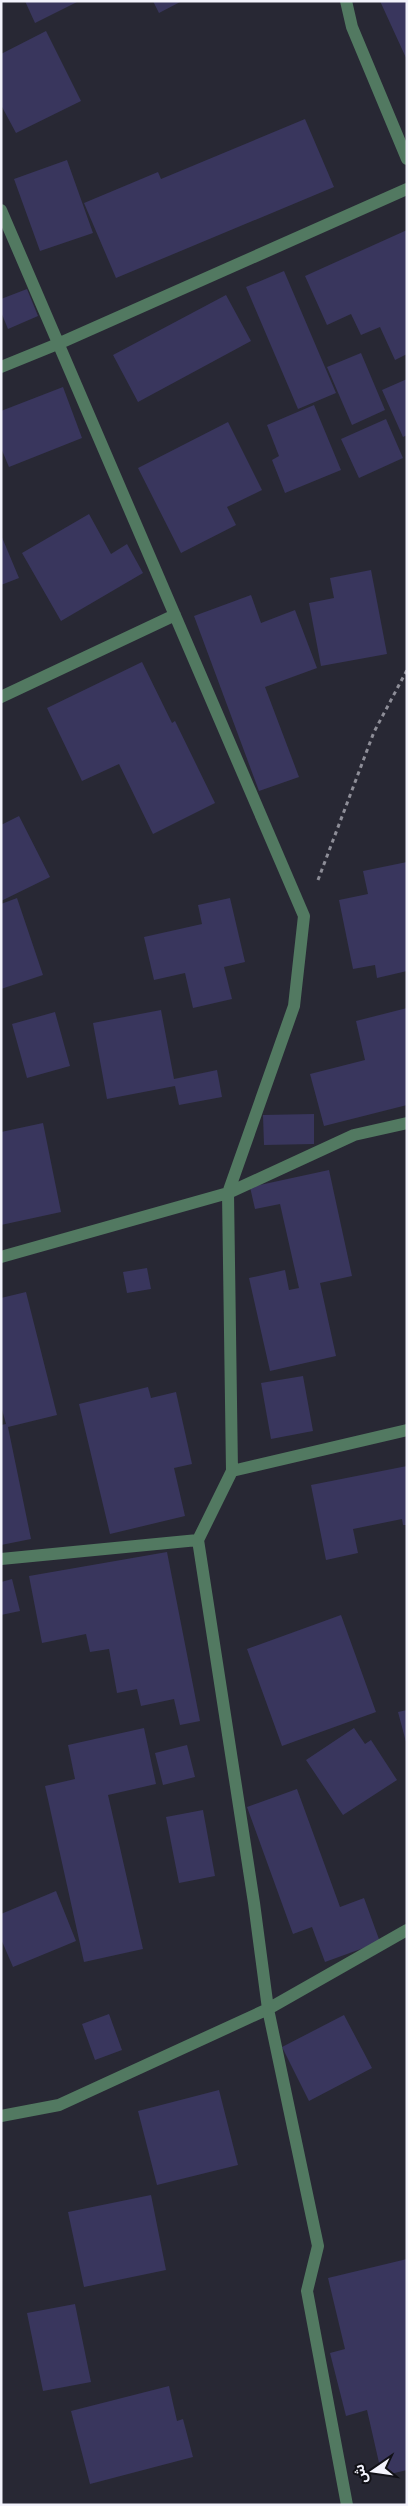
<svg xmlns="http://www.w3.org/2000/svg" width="408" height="2506" font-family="'PT Sans Narrow','Noto Sans Arabic',sans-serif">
  <rect width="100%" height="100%" fill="#282834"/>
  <!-- building -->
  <path fill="#39365d" d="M25,1h54l-44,22z
    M153,1h29l-23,12z
    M380,1h27v59z
    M46,31l35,70 -65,32 -15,-28v-51z
    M305,119l29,68 -218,91 -32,-75 74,-31 3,7z
    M67,160l26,73 -53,18 -26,-72z
    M407,230v124l-12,6 -15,-33 -19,8 -10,-21 -24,11 -22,-49z
    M284,271l52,122 -38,16 -52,-122z
    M27,289l11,27 -30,13 -7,-17v-13z
    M226,295l25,46 -113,61 -25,-47z
    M361,353l24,57 -33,15 -25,-58z
    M407,379v56l-4,2 -21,-47z
    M63,387l19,51 -73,29 -8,-19v-37z
    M314,405l27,65 -56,23 -13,-33 7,-4 -12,-31z
    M386,419l17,39 -44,20 -18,-39z
    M228,422l34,68 -35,17 9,18 -55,28 -43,-85z
    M89,514l22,40 16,-10 16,29 -82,48 -39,-68z
    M1,535l18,43 -18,7z
    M371,570l16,84 -66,12 -12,-63 25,-5 -4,-20z
    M251,595l10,28 34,-13 22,58 -52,19 34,90 -40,14 -65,-175z
    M142,662l30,61 3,-2 40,82 -62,31 -34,-70 -37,17 -35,-73z
    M19,816l31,61 -49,24v-76z
    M407,862v109l-30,7 -2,-13 -22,4 -14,-69 29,-6 -5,-23z
    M17,898l26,77 -42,14v-85z
    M230,898l15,64 -21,5 8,32 -39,9 -8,-35 -31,7 -10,-43 58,-13 -4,-19z
    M407,1008v97l-83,21 -14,-52 55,-14 -9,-39z
    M161,1010l13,69 43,-9 5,27 -43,8 -4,-19 -68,13 -14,-76z
    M55,1012l15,54 -43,12 -15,-54z
    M314,1114v30l-50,1 -1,-30z
    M43,1123l18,89 -60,13v-93z
    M329,1170l23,106 -32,7 16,73 -66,15 -21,-93 36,-8 4,20 10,-2 -19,-84 -25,5 -5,-22z
    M147,1268l4,21 -24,4 -4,-21z
    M26,1292l31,123 -49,12 23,112 -30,6v-120l5,-1 -5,-18v-108z
    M303,1376l10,55 -42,8 -10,-56z
    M148,1387l3,11 25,-6 16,72 -18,4 11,48 -75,18 -31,-130z
    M407,1466v59h-4l-1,-6 -49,10 5,24 -32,7 -15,-75z
    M167,1552l33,169 -20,4 -6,-26 -33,7 -4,-17 -20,4 -8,-44 -19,3 -4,-18 -44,9 -13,-67z
    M12,1579l8,32 -19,4v-33z
    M341,1615l35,97 -94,34 -35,-97z
    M407,1710v32h-1l-8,-30z
    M144,1728l12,56 -48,11 35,154 -59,13 -39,-176 30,-7 -7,-34z
    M354,1728l11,16 6,-4 26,40 -54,35 -37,-55z
    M187,1745l8,32 -32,8 -8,-32z
    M297,1789l43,118 24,-9 16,44 -55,20 -13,-35 -19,7 -46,-127z
    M203,1810l12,66 -36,7 -13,-66z
    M56,1891l20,50 -63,26 -12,-28v-25z
    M109,2014l13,36 -27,10 -13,-36z
    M344,2015l28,53 -63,33 -27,-54z
    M219,2090l19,75 -81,20 -19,-74z
    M151,2195l15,75 -82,17 -16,-75z
    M407,2259v211l-25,6 -15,-66 -21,6 -16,-63 15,-4 -17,-71z
    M75,2304l16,78 -48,9 -16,-78z
    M169,2386l8,35 6,-2 10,38 -103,27 -19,-73z"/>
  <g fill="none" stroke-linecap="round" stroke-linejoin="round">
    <!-- path -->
    <path stroke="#8e8e98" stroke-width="3" stroke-dasharray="4 4" stroke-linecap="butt" d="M318,880l56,-148 33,-62"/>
    <!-- minor -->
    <path stroke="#527961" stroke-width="12" d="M346,1l6,26 55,132
      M1,210l303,706 -10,90 -66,187 4,278
      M1,367l59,-24 347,-154
      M1,697l174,-82
      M1,1257l227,-64 126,-58 53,-12
      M1,1559l197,-19
      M1,2116l58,-11 209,-96 139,-79
      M347,2505l-40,-214 11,-45 -50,-237 -14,-106 -56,-363 34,-69 175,-41"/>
  </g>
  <!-- border -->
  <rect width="408" height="2506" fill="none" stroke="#f3f3fc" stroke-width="5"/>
  <!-- north arrow -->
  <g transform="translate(373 2471) rotate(257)" stroke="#111117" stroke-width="4" paint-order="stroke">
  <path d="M0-4L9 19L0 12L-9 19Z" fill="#f3f3fc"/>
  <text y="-8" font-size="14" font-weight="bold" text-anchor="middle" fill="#f3f3fc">ش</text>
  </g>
</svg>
